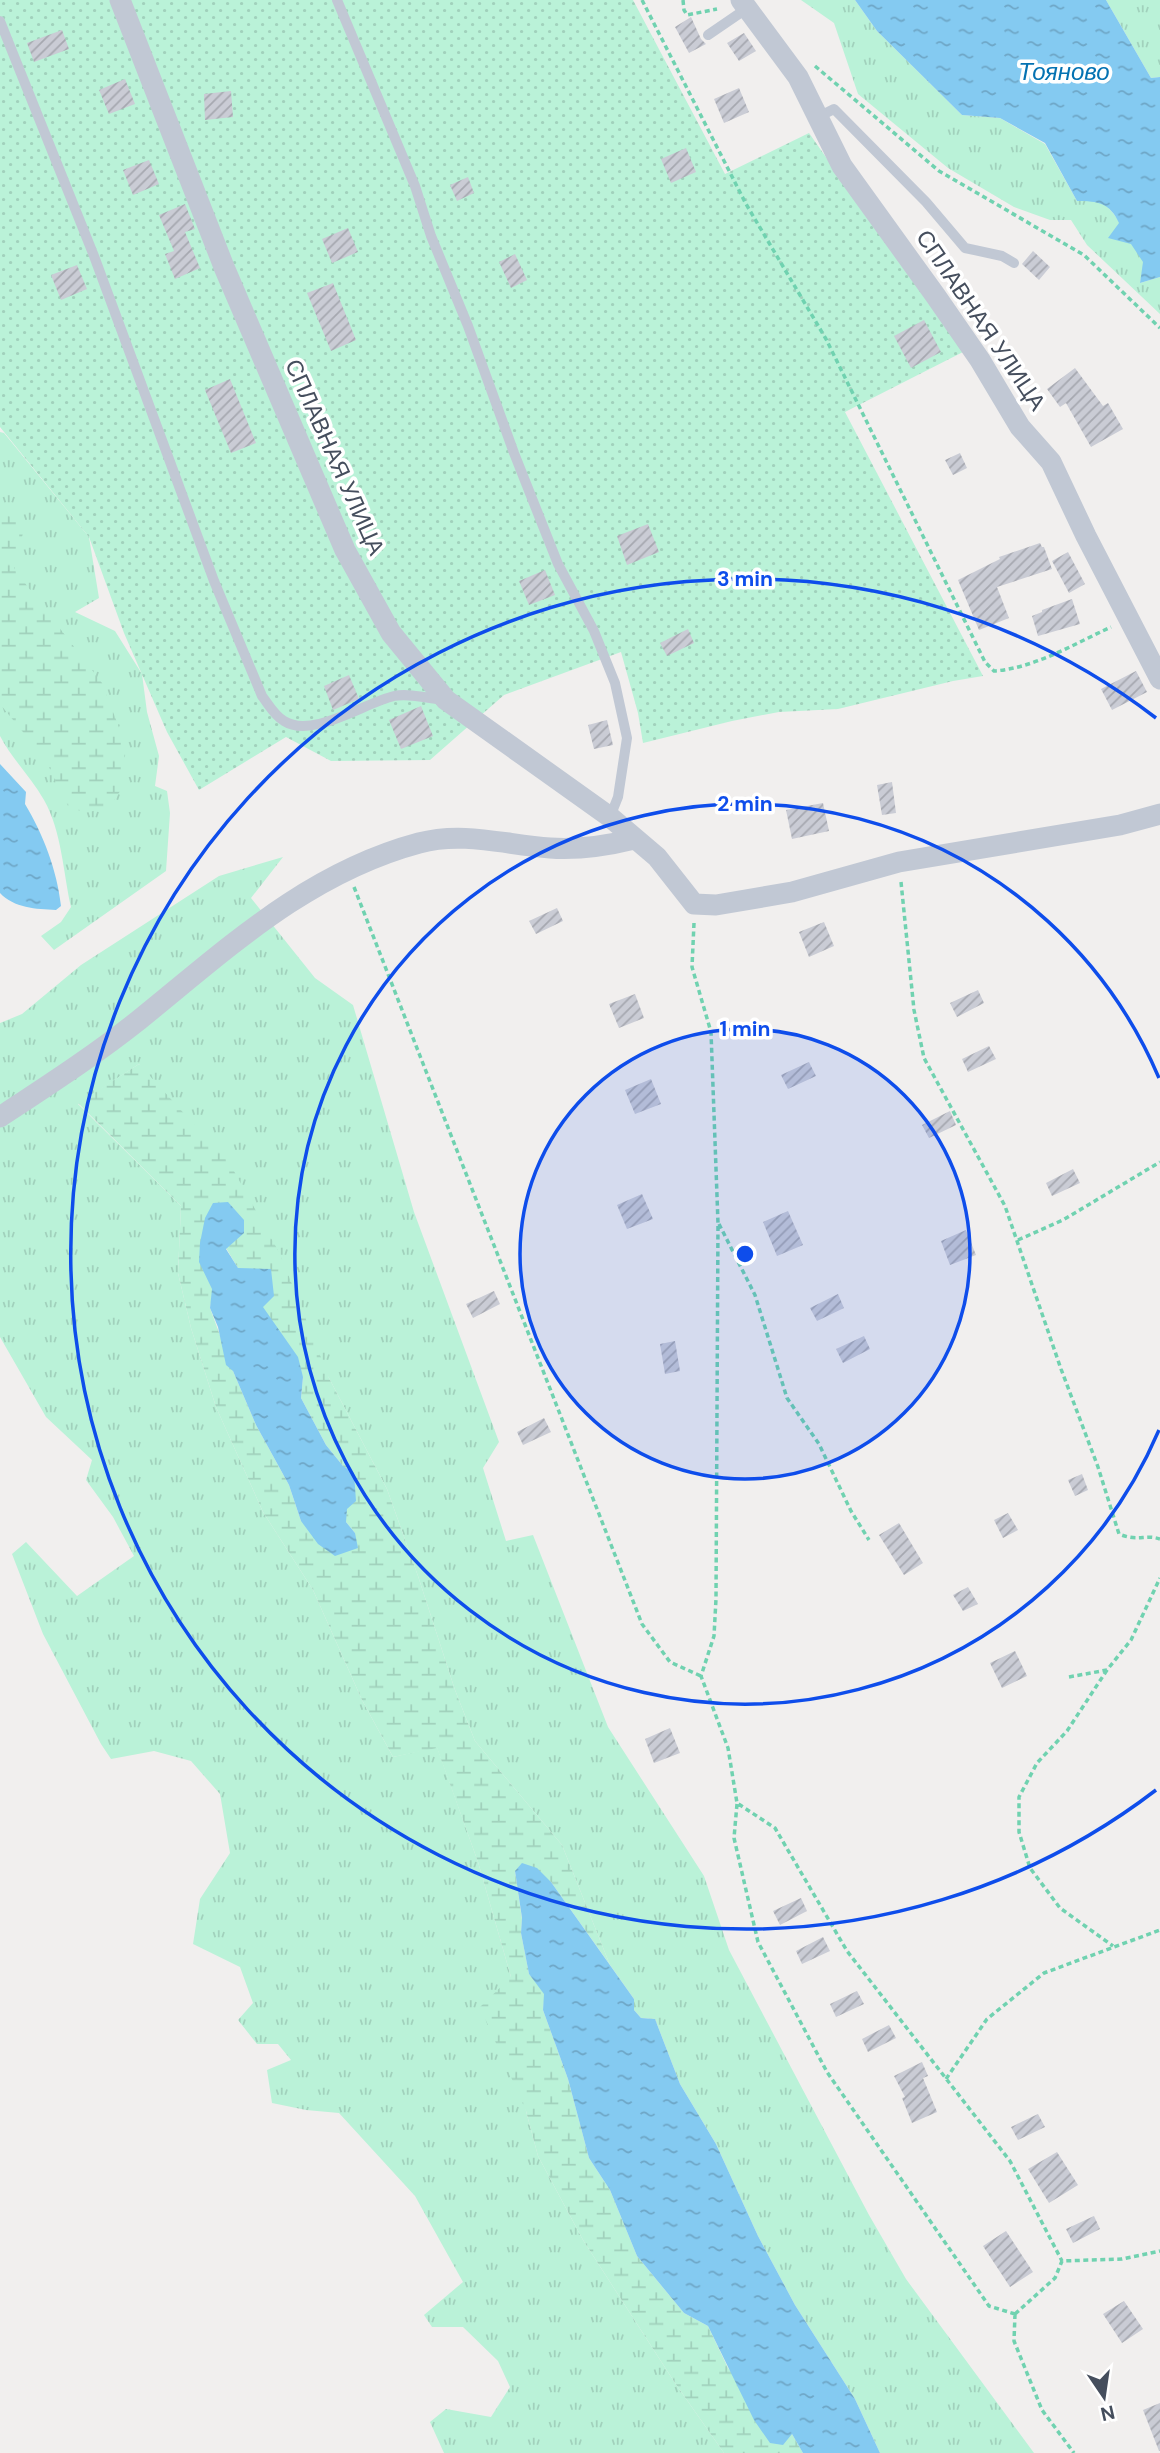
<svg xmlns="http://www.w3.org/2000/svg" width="1160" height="2453" font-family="'DM Sans',sans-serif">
  <defs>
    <pattern id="grass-tufts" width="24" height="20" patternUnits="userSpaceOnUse" patternTransform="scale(1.75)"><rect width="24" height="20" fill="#baf2d8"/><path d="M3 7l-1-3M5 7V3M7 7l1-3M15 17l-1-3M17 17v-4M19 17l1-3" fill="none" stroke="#a1d1bc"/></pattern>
    <pattern id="wetland-marsh" width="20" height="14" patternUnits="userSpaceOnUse" patternTransform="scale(1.75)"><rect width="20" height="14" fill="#baf2d8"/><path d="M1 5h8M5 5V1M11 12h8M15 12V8" fill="none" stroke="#a1d1bc"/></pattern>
    <pattern id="garden-dots" width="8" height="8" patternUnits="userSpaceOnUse" patternTransform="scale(1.75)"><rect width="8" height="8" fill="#baf2d8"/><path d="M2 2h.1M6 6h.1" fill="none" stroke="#a1d1bc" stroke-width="1.8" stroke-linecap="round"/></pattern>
    <pattern id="water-ripples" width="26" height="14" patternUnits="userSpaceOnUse" patternTransform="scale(1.75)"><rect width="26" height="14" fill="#84caf1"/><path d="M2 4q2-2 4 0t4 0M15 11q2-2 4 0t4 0" fill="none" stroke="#6ea6c6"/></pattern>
    <pattern id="building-hatch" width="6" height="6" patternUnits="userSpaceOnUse" patternTransform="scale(1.75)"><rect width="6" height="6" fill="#caccd5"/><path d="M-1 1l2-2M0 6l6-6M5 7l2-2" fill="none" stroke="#a6a8b0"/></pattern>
  </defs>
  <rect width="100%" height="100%" fill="#f1efee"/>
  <!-- grass -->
  <path fill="url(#grass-tufts)" d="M801,0h54l22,31 85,84 38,3 45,26 32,57c7,0 16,-1 23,1 16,6 32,44 44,60l-4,21 20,-6v37l-73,-69 -16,-25h-21l-36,-13 -66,-39 -90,-74 -24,-71z
    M1106,0h54v77l-9,1z
    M0,432l4,1 85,104 10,61 -24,14 40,19 27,43 5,38 12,44 -4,30 12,5 3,22 -4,58 -112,79 -13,-14 20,-14 10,-15c-8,-35 -9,-75 -27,-107 -13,-23 -32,-41 -44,-64z
    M283,857l-32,41 64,80 38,27 61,207 85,230 -16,26 23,73 27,-6 75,192 96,149 25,74 140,265 37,64 128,174h-154l-25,-54 -60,-94 -37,-69 -42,-92 -36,-60 -25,-65 -14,-1 -7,-8v-11l-24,-34 -48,-120 -87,-104 -20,-51 -37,-114 -31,-87 -58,-111 -190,-314 -61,40 103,102 -3,67 13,55 25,79 47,105 50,78 49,110 31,57 44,-10 41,115 33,115 15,134 12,45 45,84 92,143 49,70h-280l-14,-31 16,-13 45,8 19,-30 -12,-26 -35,-34h-31l-8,-12 39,-33 -48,-86 -76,-83 -33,-3 -34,-7 -5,-33 24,-10 -13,-16h-21l-19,-24 15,-17 -13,-36 -47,-23 7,-45 30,-46 -10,-59 -29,-33 -37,-10 -43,8 -10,-15 -58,-110 -31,-80 14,-12 51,54 57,-40 -21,-39 -27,-37 6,-20 -46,-43 -46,-80v-314l22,-9 59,-49 138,-89z"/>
  <!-- wetland -->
  <path fill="url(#wetland-marsh)" fill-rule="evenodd" d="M0,511l25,14 -11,44 88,114 24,63 -4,42 -12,19 -25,6 -17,-7 -23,-47 -45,-55z
    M139,1064l91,100 50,90 49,124 58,111 31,87 37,114 20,51 87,104 48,120 -59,-83 -36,-11 7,48 -1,14 8,41 16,19 -2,17 25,69 21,79 21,32 27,66 47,57 24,13 20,42 64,66 11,19h-79l-49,-70 -92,-143 -45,-84 -12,-45 -46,-104 31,-30 -33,-115 -41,-114 -44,9 -31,-57 -49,-110 -50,-78 -47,-105 -25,-79 -13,-55 3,-67 -103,-103zM228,1202l-2,46 77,129 -2,21 25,47 17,21 3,56 9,11 -54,-12 -12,-36 -33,-60 -23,-54 -23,-63z"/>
  <!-- garden -->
  <path fill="url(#garden-dots)" d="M0,0h633l92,174 84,-41 154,219 -118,60 138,264 -30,5 -115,28 -59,3 -47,9 -89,22 -5,-30 -17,-61 -117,43 -74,65 -99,1 -45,-24 -87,53 -32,-58 -43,-99 -35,-96 -89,-110z"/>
  <!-- water -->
  <path fill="url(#water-ripples)" d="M855,0h251l45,78 9,-1v200l-20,6 3,-21 -12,-18 -23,-6 11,-15c-9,-20 -21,-22 -42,-22l-32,-58 -45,-25 -38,-3 -85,-84z
    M0,764l26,28 -1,12c18,30 32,66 36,102l-5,4c-20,-1 -42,-2 -56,-17z
    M228,1202l16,18v13l-18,16 12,19 33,1 3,27 -11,11 35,50 5,20 -2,21 25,47 17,21 11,7 2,28 -9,8 -1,13 9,11 3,15 -23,8 -17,-12 -17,-23 -12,-36 -33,-60 -23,-54 -7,-6 -8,-38 -8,-19 2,-19 -13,-27 1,-19 5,-25 8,-15z
    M522,1863l15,5 14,14 83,117v11l7,8 14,1 25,65 36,60 42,92 37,69 60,94 25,54h-77l-11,-19 -9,11 -13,-2 -16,-23 -46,-94 -24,-13 -47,-57 -27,-66 -21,-32 -21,-79 -25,-69 1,-16 -15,-20 -8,-41 1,-15 -7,-47z"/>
  <!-- building -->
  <path fill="url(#building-hatch)" d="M691,17l10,22 5,5 -17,9 -14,-26z
    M62,30l7,19 -35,13 -7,-19z
    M744,33l12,18 -17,10 -12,-18z
    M125,79l10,25 -26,10 -10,-24z
    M739,88l10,24 -25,11 -10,-24z
    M231,91l2,26 -28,3 -1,-26z
    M686,148l10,24 -25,11 -10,-24z
    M149,160l10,24 -26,11 -10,-25z
    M468,177l6,16 -17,8 -7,-16z
    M185,204l10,25 -10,3 15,36 -25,11 -10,-25 9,-3 -15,-36z
    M348,228l10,24 -26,11 -10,-24z
    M1033,251l17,16 -11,13 -17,-16z
    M515,254l12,26 -16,8 -12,-26z
    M77,265l10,24 -26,11 -10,-25z
    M333,283l23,57 -25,11 -24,-58z
    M924,320l17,32 -30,16 -17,-32z
    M1075,368l28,38 5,-3 15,26 -32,18 -25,-44 -6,4 -13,-18z
    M230,379l26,64 -25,10 -26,-63z
    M960,453l7,15 -14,7 -8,-15z
    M648,524l11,28 -32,13 -10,-29z
    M1040,543l2,4h2l8,22 -55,18 12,31 -30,12 -21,-50 42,-21 -1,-2z
    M1068,552l17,32 -16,9 -17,-32z
    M545,570l10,25 -26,10 -10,-24z
    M1072,599l8,25 -42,12 -6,-20 10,-4v-2z
    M688,629l6,14 -27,13 -7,-13z
    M1136,671l11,21 -35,18 -11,-21z
    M349,675l10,24 -26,11 -9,-24z
    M421,706l12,30 -32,13 -12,-29z
    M607,720l6,25 -19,4 -6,-24z
    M892,782l4,31 -14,2 -5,-30z
    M823,803l6,28 -37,8 -6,-29z
    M557,908l6,13 -27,13 -7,-13z
    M824,922l10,24 -25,11 -10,-25z
    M978,990l6,13 -27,14 -7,-14z
    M635,994l9,24 -25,10 -10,-24z
    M989,1046l7,13 -28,13 -6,-13z
    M809,1062l7,14 -28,13 -7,-14z
    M651,1079l10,25 -26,10 -10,-24z
    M950,1111l6,14 -27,13 -7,-13z
    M1073,1169l7,14 -28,13 -6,-13z
    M642,1194l11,25 -26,10 -10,-24z
    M788,1211l15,34 -26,11 -14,-34z
    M966,1230l10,25 -26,10 -9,-24z
    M494,1291l6,13 -27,14 -7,-14z
    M838,1294l6,14 -27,13 -7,-13z
    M864,1336l6,13 -27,14 -7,-14z
    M675,1341l5,30 -15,3 -5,-30z
    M544,1418l7,14 -28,13 -6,-13z
    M1082,1474l6,16 -13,6 -7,-16z
    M1008,1513l10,17 -15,8 -9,-18z
    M899,1523l24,40 -19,12 -25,-40z
    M968,1587l10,17 -15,7 -10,-16z
    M1015,1651l12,25 -25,12 -12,-25z
    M670,1728l10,25 -26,10 -9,-24z
    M801,1898l6,13 -27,14 -7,-14z
    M823,1937l7,14 -28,13 -6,-13z
    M857,1991l7,13 -28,13 -6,-13z
    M889,2025l7,13 -28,14 -6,-13z
    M922,2062l6,14 -5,2 14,34 -25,11 -10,-25 3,-1 -11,-21z
    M1038,2114l7,13 -27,13 -7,-13z
    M1057,2152l21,33 -29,18 -21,-34z
    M1094,2216l6,13 -27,14 -7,-14z
    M1006,2231l27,41 -23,15 -27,-41z
    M1124,2301l19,28 -21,14 -19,-29z
    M1160,2403v48h-1l-16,-41z"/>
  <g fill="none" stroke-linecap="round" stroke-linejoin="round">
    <!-- path -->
    <path stroke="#70d2b0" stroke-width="3.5" stroke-dasharray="5 3.5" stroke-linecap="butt" d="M642,0l104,204 80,135 159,323 9,9c41,-3 80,-27 117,-44
      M683,0l1,10 3,5 30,-6
      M815,66l124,105 145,84 76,73
      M901,882l13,128 10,48 81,148 56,163 37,98 21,67c19,8 26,0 41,5
      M354,887l288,737 28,38 31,14
      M694,923l-2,44 19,65 7,191 -2,376 -2,37 -13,40 27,72 9,55 38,25 72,123 163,210 52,100
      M719,1224l36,71 32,103 32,46 32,67 18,29
      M1018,1240l45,-20 97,-58
      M1107,1670l-40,61 -30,32 -18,34v35l11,36 30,40 53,38
      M1069,1677l38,-7 24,-30 29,-62
      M737,1804l-3,34 24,104 69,130 162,234 26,8
      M946,2079l41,-60 57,-46 116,-43
      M1015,2314l40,-36 7,-17 60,-2 38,-8
      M1015,2314l-1,27 28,69 32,43"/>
    <!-- service -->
    <path stroke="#c1c8d4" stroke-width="10" d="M337,0l78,186 16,50 37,90 46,127 44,111 36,67 21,52 12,55 -9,59 -8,20
      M0,21l94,235 120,325 48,115c7,9 12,19 22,25 28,18 80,-18 110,-25 14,-3 34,2 49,4
      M708,35l38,-26
      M818,117l16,-8 92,93 39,46 37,8 12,7"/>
    <!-- minor -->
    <path stroke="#c1c8d4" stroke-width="21" d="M120,0l104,267 121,283 46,83 55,67 164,117 47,40 37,47 22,1 76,-13 107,-30 221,-37 40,-11
      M741,0l57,77 44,89 93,129 45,65 40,67 31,35 35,74 74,143
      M0,1117c47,-31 95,-62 139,-97 88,-71 168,-147 280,-177 45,-12 87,2 131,5 29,2 56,-2 84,-9"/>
  </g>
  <!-- distance rings -->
  <circle cx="745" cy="1254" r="225" fill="#0e4deb" fill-opacity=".12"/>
  <g fill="none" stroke="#0e4deb" stroke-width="3.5">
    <circle cx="745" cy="1254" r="225"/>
    <path d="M1159 1430A450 450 0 1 1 1159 1078"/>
    <path d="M1156 1790A675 675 0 1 1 1156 718"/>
  </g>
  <g text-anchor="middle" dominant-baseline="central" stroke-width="7" stroke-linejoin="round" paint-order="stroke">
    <!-- street labels -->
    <g font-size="23" fill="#454e5d" stroke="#fff">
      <text transform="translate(981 320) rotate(56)">СПЛАВНАЯ УЛИЦА</text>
      <text transform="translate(335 457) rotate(66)">СПЛАВНАЯ УЛИЦА</text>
    </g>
    <!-- water labels -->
    <g font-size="24" font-style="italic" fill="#0472b2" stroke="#fff">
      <text x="1064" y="71">Тояново</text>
    </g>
  </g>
  <circle cx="745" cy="1254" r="10" fill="#0e4deb" stroke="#fff" stroke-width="3.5"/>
  <g font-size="21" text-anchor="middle" font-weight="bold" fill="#0e4deb" stroke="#fff" stroke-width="7" stroke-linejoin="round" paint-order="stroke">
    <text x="745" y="586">3 min</text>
    <text x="745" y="811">2 min</text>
    <text x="745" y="1036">1 min</text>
  </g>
  <!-- north arrow -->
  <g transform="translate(1104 2397) rotate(167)" stroke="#ffffff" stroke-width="5" paint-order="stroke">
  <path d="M0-5L12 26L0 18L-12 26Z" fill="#454e5d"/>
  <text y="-10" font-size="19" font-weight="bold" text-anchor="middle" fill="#454e5d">N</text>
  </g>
</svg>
